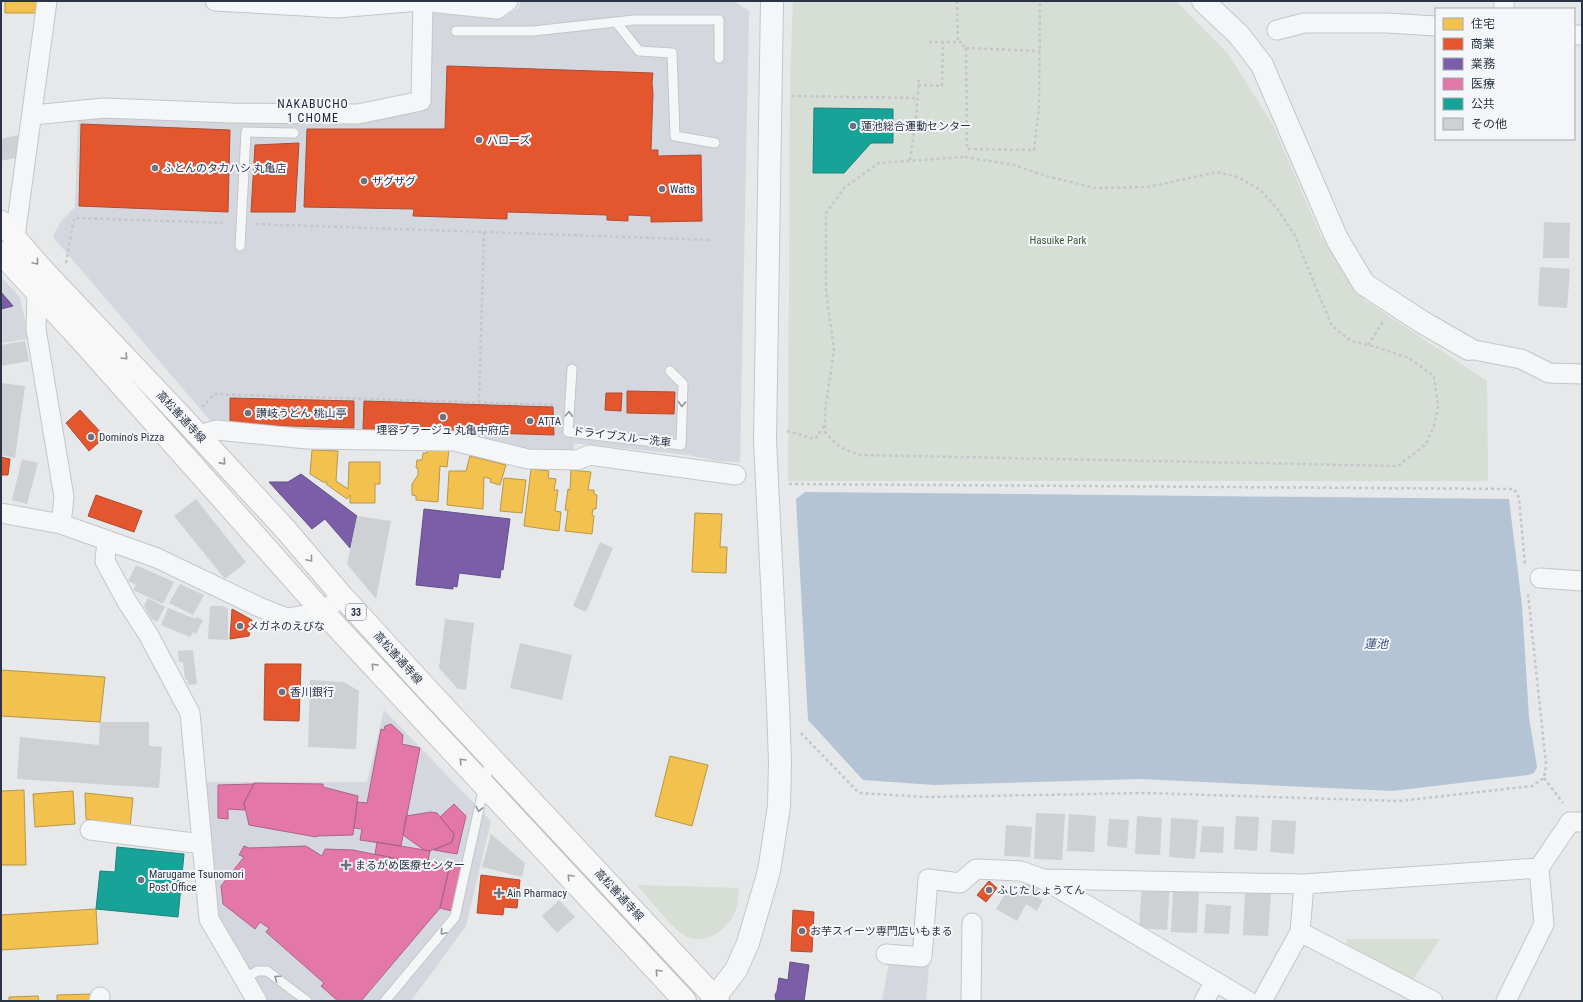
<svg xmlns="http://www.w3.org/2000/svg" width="1583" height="1002" font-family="'Roboto Condensed','Noto Sans JP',sans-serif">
  <rect width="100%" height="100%" fill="#e6e8ea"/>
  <!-- built -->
  <path fill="#d4d7dd" d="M521,1h213l15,10 -9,451 -23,-1 -29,-6 -114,-12 -1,12 -359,-30 -161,-188 8,-16 14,-14 3,-87 24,-5 324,-10 5,-92 70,6 17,-11z
    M1,277l19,20 9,42 -28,4z
    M384,710l107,111 -25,105 -55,75h-146l-51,-87 -11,-132h164z
    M889,962l40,4 -3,35h-44z"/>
  <!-- green -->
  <path fill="#d6ded6" d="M793,1h383l53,54 44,70 47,109 46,67 121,80 1,100h-700l2,-404z
    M637,885l102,3c-1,6 -1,12 -2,18 -6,23 -34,44 -56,27 -16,-13 -31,-33 -44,-48z
    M1347,939h93l-29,43 -65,-35z"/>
  <!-- water -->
  <path fill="#b4c4d5" d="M805,492l704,7 13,106 7,112 8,50 -3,6 -6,2 -136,16 -252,-12 -206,6 -71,-5 -55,-60 -12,-221z"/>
  <!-- homes -->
  <path fill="#f2c14e" stroke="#b6974b" d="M5,1h38v12h-38z
    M428,448l21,1 -2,18 -7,-1 -2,36 -22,-2v-4l-4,-1v-11l6,-9v-7h-2l1,-8h5l1,-7h4z
    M312,450l26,1 -2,30 12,8 1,-27h31v22h-5v19h-25v-8l-3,4 -21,-15 1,-2h-4l-13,-8z
    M470,456l36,9 -6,20 -10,-3 1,-3 -7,-2 -1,32 -36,-4 2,-34h17z
    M531,469l18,2 -1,7 8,1 -2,11h4l-3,21 6,1 -2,19 -35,-5z
    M571,470l20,2 -3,18h6v4l3,1 -1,14h-3l-1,6 2,1 -2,18 -27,-3 3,-21h-3l3,-21 2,1z
    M504,478l22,2 -4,33 -22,-2z
    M695,513l27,1 -2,33h7l-1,26 -34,-1z
    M1,670l104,7 -5,45 -99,-6z
    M670,756l38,9 -16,61 -37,-10z
    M24,790l2,75h-25v-74z
    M73,791l2,33 -40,3 -2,-33z
    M85,793l48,5 -3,29 -44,-8z
    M96,909l2,35 -97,6v-35z
    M91,994l-1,7h-33v-6z
    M38,996l1,5h-30v-4z"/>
  <!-- shops -->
  <path fill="#e4572e" stroke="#ac4c35" d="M447,66l206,7 -1,10 1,10 -2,57h7v6l43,-1 1,66 -51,1v-6l-23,-1v6l-21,-1v-5l-100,-3v7l-94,-3 1,-7 -110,-2 3,-78h138z
    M81,124l149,6 -2,82 -149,-6z
    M299,143l-4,69h-44l4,-67z
    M627,391l48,1 -1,22 -47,-1z
    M606,393h16l-1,18 -16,-1z
    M230,398l124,3v27l-124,-4z
    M364,401l189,6 1,28 -191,-6z
    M80,410l25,27 -16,14 -23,-28z
    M1,457l9,2 -2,16h-7z
    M96,495l46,16 -8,21 -46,-16z
    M232,609l20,11 -3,16 -19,3z
    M265,664h36l-2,57 -35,-1z
    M481,875l39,5 -3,28 -13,-1 -1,8 -26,-2z
    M989,881l8,7 -11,14 -9,-7z
    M793,910l21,2 -2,40 -21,-1z"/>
  <!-- offices -->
  <path fill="#7b5ea7" stroke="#63518a" d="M1,292l12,14 -12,3z
    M301,474l56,42 -7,32 -25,-29 -13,10 -43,-47h19z
    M424,509l86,10 -7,51 -2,-1 -1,9 -41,-5 -2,14 -4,-1v3l-37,-4z
    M790,962l19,3 -5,36h-28l-1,-6 2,-4 2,-13 9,2z"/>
  <!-- health -->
  <path fill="#e377a8" stroke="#ac638a" d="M391,724l12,11 -1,9 18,4 -19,98 -41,-6 2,-11 -8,-1 3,-26 10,1 14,-74 3,1 1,-4z
    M254,783l69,1v3l35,9 -5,39 -36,1 -1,1 -67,-12 -5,-22z
    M254,784l-10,19 1,7 -17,-1v10l-10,-1v-33z
    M454,804l12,12 -9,38 -23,-4 18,-8 2,-8 -14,-17z
    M431,812l6,1 17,21 -2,8 -22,9 -6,-1 -21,-15 3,-19z
    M377,842l53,9 -3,14 -52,-11z
    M244,846l5,2 57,-2 16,10 3,-7 28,1 79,16 2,-4 16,3 -10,43 -79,93h-23l-17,-15 3,-3 -58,-51 3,-4 -9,-6 -5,7 -32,-25 -2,-18 23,-29 -5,-2z
    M450,865l12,2 -10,44 -12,-3z"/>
  <!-- public -->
  <path fill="#17a398" stroke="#1d827f" d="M814,108l79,1v34h-22l-27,30h-31z
    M117,847l67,7 -6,63 -82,-8 4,-38 15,1z"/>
  <!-- building -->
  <path fill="#ced0d3" d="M18,135l4,21 -21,5v-22z
    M1544,222l26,1 -1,35h-26z
    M1540,267l30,2 -3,39 -29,-2z
    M25,341l4,20 -28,5v-21z
    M1,383l24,3 -10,72 -14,-3z
    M22,459l16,4 -11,41 -15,-4z
    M196,499l50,63 -21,17 -51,-63z
    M357,516l34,5 -15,78 -29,-35z
    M600,542l13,6 -27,64 -13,-6z
    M136,565l38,17 -11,22 -30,-14 3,-5 -8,-4z
    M180,584l24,11 -11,20 -24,-12z
    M148,598l17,9 -8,15 -6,-4 -7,-12z
    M210,606h13l5,3v31l-20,-1z
    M168,608l28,11 1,-2 6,3 -7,14 -3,-2 -3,5 -29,-12z
    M445,619l29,4 -8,67 -8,-1 -19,-21z
    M520,643l52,12 -10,45 -52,-12z
    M193,650l4,34 -9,1v-5h-3l-2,-18h-4l-1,-11z
    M310,680l34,2 15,9 -3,58 -48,-2z
    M100,722h49v24l13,1 -3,41 -142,-9 3,-42 79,8z
    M1036,813l29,1 -3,46 -28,-1z
    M1069,814l27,2 -2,36 -27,-1z
    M1137,816l25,2 -2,37 -25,-1z
    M1236,816l23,1 -2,34 -23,-2z
    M1171,818l27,2 -3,39 -26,-2z
    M1109,819l20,1 -2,28 -20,-2z
    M1272,820l24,1 -2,33 -24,-2z
    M1006,825l26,2 -2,30 -26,-1z
    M1202,826l22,1 -1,26 -23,-1z
    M491,834l34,29 -3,14 -40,-10z
    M1025,878l16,9 -5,9 7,4 -6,11 -11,-7 -9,17 -21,-12 11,-18 8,4z
    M1142,886l28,1 -3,43 -28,-2z
    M1173,889l26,1 -2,43 -26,-1z
    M1245,891l26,2 -3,43 -25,-1z
    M559,900l16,17 -18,16 -15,-17z
    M1206,904l25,2 -2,28 -25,-1z"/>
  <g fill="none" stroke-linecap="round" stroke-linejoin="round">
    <!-- service casing -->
    <g stroke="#c4c6c8" stroke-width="11">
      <path id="service" d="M616,22l23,29 33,2 3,83 40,7
        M456,31h77l101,-11h85v38
        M240,246l6,-114 48,1
        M572,369l-4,63 113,13 2,-61 -13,-13
        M244,979l13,-8h10l40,30
        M385,1001l70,-84 35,-158"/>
    </g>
    <!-- minor casing -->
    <g stroke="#c4c6c8" stroke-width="21">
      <path id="minor" d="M215,1l122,7 82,-7 78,8 11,-8
        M1504,1v8
        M1277,30l27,-7h82l50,3
        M1574,35h8
        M33,115l71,-7 127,5 127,1 63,-13 2,-99
        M15,237l32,-236
        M37,294l-1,35 28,168 -3,27
        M1469,349l52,10 28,14 33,1
        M199,435l17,-5 91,9 147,2 74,18 50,1 11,-5 147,20
        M1,513l60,11 96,34 102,49 28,11 36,-6 19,-16
        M107,540l-2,21 21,39 22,34 42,79 19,206 48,82
        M1540,578l42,3
        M90,830l112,14
        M1300,932l4,-48
        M886,954l36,3 6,-78 32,4 16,-14 45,2 22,8
        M99,1001l1,-4
        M971,1001l1,-78
        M1204,1001l11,-20
        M1248,1001l-205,-122 261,5 235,-16
        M1262,1001l38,-69 133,69
        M1506,1001l38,-77 -5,-56 31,-46h12"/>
    </g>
    <!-- tertiary casing -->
    <g stroke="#c4c6c8" stroke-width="24">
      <path id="tertiary" d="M1203,1l36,34 23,30 75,174 27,45 58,38 47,27
        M712,1001l24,-31 12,-27 21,-72 10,-65 1,-44 -2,-57 -13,-264 7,-440"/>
    </g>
    <!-- primary casing -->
    <g stroke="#c2c5c8" stroke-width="24">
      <path id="primary" d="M1,222l40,46 137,145 108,117 56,66 84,92 292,313
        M1,253l83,90 239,269 362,389"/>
    </g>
    <!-- path -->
    <path stroke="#c5c6ca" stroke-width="2.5" stroke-dasharray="3 3" stroke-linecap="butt" d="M957,1l1,41
      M929,42h34l1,6h2l1,101 67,1 5,-41 1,-108
      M966,48l74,3
      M918,85l24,1 1,-43
      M792,96l125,2
      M965,157l49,8 32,11 49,12 53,-1 69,-15 21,5 21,12 18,19 17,26 38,92 19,15 25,6 33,11 25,18 4,31 -4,19 -8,18 -28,22 -537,-11c-16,-4 -26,-10 -36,-23v-20l9,-63 -8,-58v-78l19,-26 34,-24z
      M910,160l6,-42 3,-41
      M256,224l456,16
      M66,263l8,-45 153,5
      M1368,345l15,-23
      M479,403l5,-171
      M202,407l12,-13 341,11
      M787,431l28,8 9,-13
      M789,484l725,5 5,9 6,67
      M801,733l58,60 66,4 221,-4 253,8 133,-15 12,-8 2,-14 -18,-170
      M1544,778l19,25"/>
    <!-- service -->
    <use href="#service" stroke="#f5f6f7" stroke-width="9"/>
    <!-- minor -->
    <use href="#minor" stroke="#f5f6f7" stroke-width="19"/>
    <!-- tertiary -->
    <use href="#tertiary" stroke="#f5f6f7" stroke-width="22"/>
    <!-- primary -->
    <use href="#primary" stroke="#f8f8f8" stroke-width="22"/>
  </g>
  <!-- one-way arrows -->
  <defs><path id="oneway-chevron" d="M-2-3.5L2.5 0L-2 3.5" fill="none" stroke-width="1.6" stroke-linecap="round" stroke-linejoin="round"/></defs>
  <g stroke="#92969e">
    <use href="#oneway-chevron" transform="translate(36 262) rotate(50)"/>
    <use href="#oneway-chevron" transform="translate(125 357) rotate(46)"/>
    <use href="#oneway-chevron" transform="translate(223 462) rotate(48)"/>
    <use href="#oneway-chevron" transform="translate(310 559) rotate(50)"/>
    <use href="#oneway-chevron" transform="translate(374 666) rotate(-133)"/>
    <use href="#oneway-chevron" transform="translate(462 761) rotate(-133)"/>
    <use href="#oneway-chevron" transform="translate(570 877) rotate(-133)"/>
    <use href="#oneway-chevron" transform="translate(658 972) rotate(-133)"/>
  </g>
  <g stroke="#90959e">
    <use href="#oneway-chevron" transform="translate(682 404) rotate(92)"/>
    <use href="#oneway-chevron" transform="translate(569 414) rotate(-87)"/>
    <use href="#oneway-chevron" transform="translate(479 809) rotate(102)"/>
    <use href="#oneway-chevron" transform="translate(443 932) rotate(130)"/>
    <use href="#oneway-chevron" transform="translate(277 978) rotate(-145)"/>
  </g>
  <!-- markers -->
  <g fill="#6c737f" stroke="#f4f6f9" stroke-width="1.5">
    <circle cx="853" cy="126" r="4"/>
    <circle cx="479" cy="140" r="4"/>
    <circle cx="155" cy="168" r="4"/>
    <circle cx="364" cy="181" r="4"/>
    <circle cx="662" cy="189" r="4"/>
    <circle cx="248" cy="413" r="4"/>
    <circle cx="443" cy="417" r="4"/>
    <circle cx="530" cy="421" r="4"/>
    <circle cx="91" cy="437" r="4"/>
    <circle cx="240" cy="626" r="4"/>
    <circle cx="282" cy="692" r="4"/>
    <path d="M344 859h4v4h4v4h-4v4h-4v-4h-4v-4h4z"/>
    <circle cx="141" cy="880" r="4"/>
    <circle cx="989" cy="890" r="4"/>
    <path d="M497 887h4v4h4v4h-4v4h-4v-4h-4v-4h4z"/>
    <circle cx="802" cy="931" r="4"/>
  </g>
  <g text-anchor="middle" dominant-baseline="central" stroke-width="4" stroke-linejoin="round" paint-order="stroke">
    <!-- shield labels -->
    <rect fill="#f4f6f9" stroke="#676e7b" stroke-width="1" x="346" y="604" width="20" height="16" rx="3"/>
    <g font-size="10" font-weight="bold" fill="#2b3445">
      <text x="356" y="612">33</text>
    </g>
    <!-- poi labels -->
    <g font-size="11" fill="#2b3445" stroke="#f4f6f9" text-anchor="start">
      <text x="861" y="126">蓮池総合運動センター</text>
      <text x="487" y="140">ハローズ</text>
      <text x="163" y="168">ふとんのタカハシ 丸亀店</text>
      <text x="372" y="181">ザグザグ</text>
      <text x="670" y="189">Watts</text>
      <text x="256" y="413">讃岐うどん 桃山亭</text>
      <text x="538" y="421">ATTA</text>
      <text x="443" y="430" text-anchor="middle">理容プラージュ 丸亀中府店</text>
      <text x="99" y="437">Domino's Pizza</text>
      <text x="248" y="626">メガネのえびな</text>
      <text x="290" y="692">香川銀行</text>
      <text x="355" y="865">まるがめ医療センター</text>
      <text x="149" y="874">Marugame Tsunomori<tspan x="149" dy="13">Post Office</tspan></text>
      <text x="997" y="890">ふじたしょうてん</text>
      <text x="507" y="893">Ain Pharmacy</text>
      <text x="810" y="931">お芋スイーツ専門店いもまる</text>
    </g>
    <!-- park labels -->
    <g font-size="11" fill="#3f6138" stroke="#f4f6f9">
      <text x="1058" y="240">Hasuike Park</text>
    </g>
    <!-- street labels -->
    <g font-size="11" fill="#2b3445" stroke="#f4f6f9">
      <text transform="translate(181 417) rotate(47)">高松善通寺線</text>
      <text transform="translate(622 437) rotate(7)">ドライブスルー洗車</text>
      <text transform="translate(398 658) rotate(48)">高松善通寺線</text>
      <text transform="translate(619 895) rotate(47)">高松善通寺線</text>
    </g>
    <!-- neighbourhood labels -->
    <g font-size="12" letter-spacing="1" fill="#1d2536" stroke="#f4f6f9">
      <text x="313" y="104">NAKABUCHO<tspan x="313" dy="14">1 CHOME</tspan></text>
    </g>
    <!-- water labels -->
    <g font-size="12" font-style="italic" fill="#34527a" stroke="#f4f6f9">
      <text x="1376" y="644">蓮池</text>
    </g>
  </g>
  <!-- border -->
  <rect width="1583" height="1002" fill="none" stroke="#2b3445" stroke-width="4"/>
  <!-- legend -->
  <rect x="1435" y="8" width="140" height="132" fill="#f4f6f9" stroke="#a4a8b1"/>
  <rect x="1443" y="18" width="20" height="12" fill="#f2c14e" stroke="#a4a8b1"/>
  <text x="1471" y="28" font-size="12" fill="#2b3445">住宅</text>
  <rect x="1443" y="38" width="20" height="12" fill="#e4572e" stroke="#a4a8b1"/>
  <text x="1471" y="48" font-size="12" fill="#2b3445">商業</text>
  <rect x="1443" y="58" width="20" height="12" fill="#7b5ea7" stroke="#a4a8b1"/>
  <text x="1471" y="68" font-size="12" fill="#2b3445">業務</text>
  <rect x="1443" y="78" width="20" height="12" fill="#e377a8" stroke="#a4a8b1"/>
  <text x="1471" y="88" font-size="12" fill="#2b3445">医療</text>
  <rect x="1443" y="98" width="20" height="12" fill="#17a398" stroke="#a4a8b1"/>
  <text x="1471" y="108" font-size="12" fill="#2b3445">公共</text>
  <rect x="1443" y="118" width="20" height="12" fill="#ced0d3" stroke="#a4a8b1"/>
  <text x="1471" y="128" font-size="12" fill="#2b3445">その他</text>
</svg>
